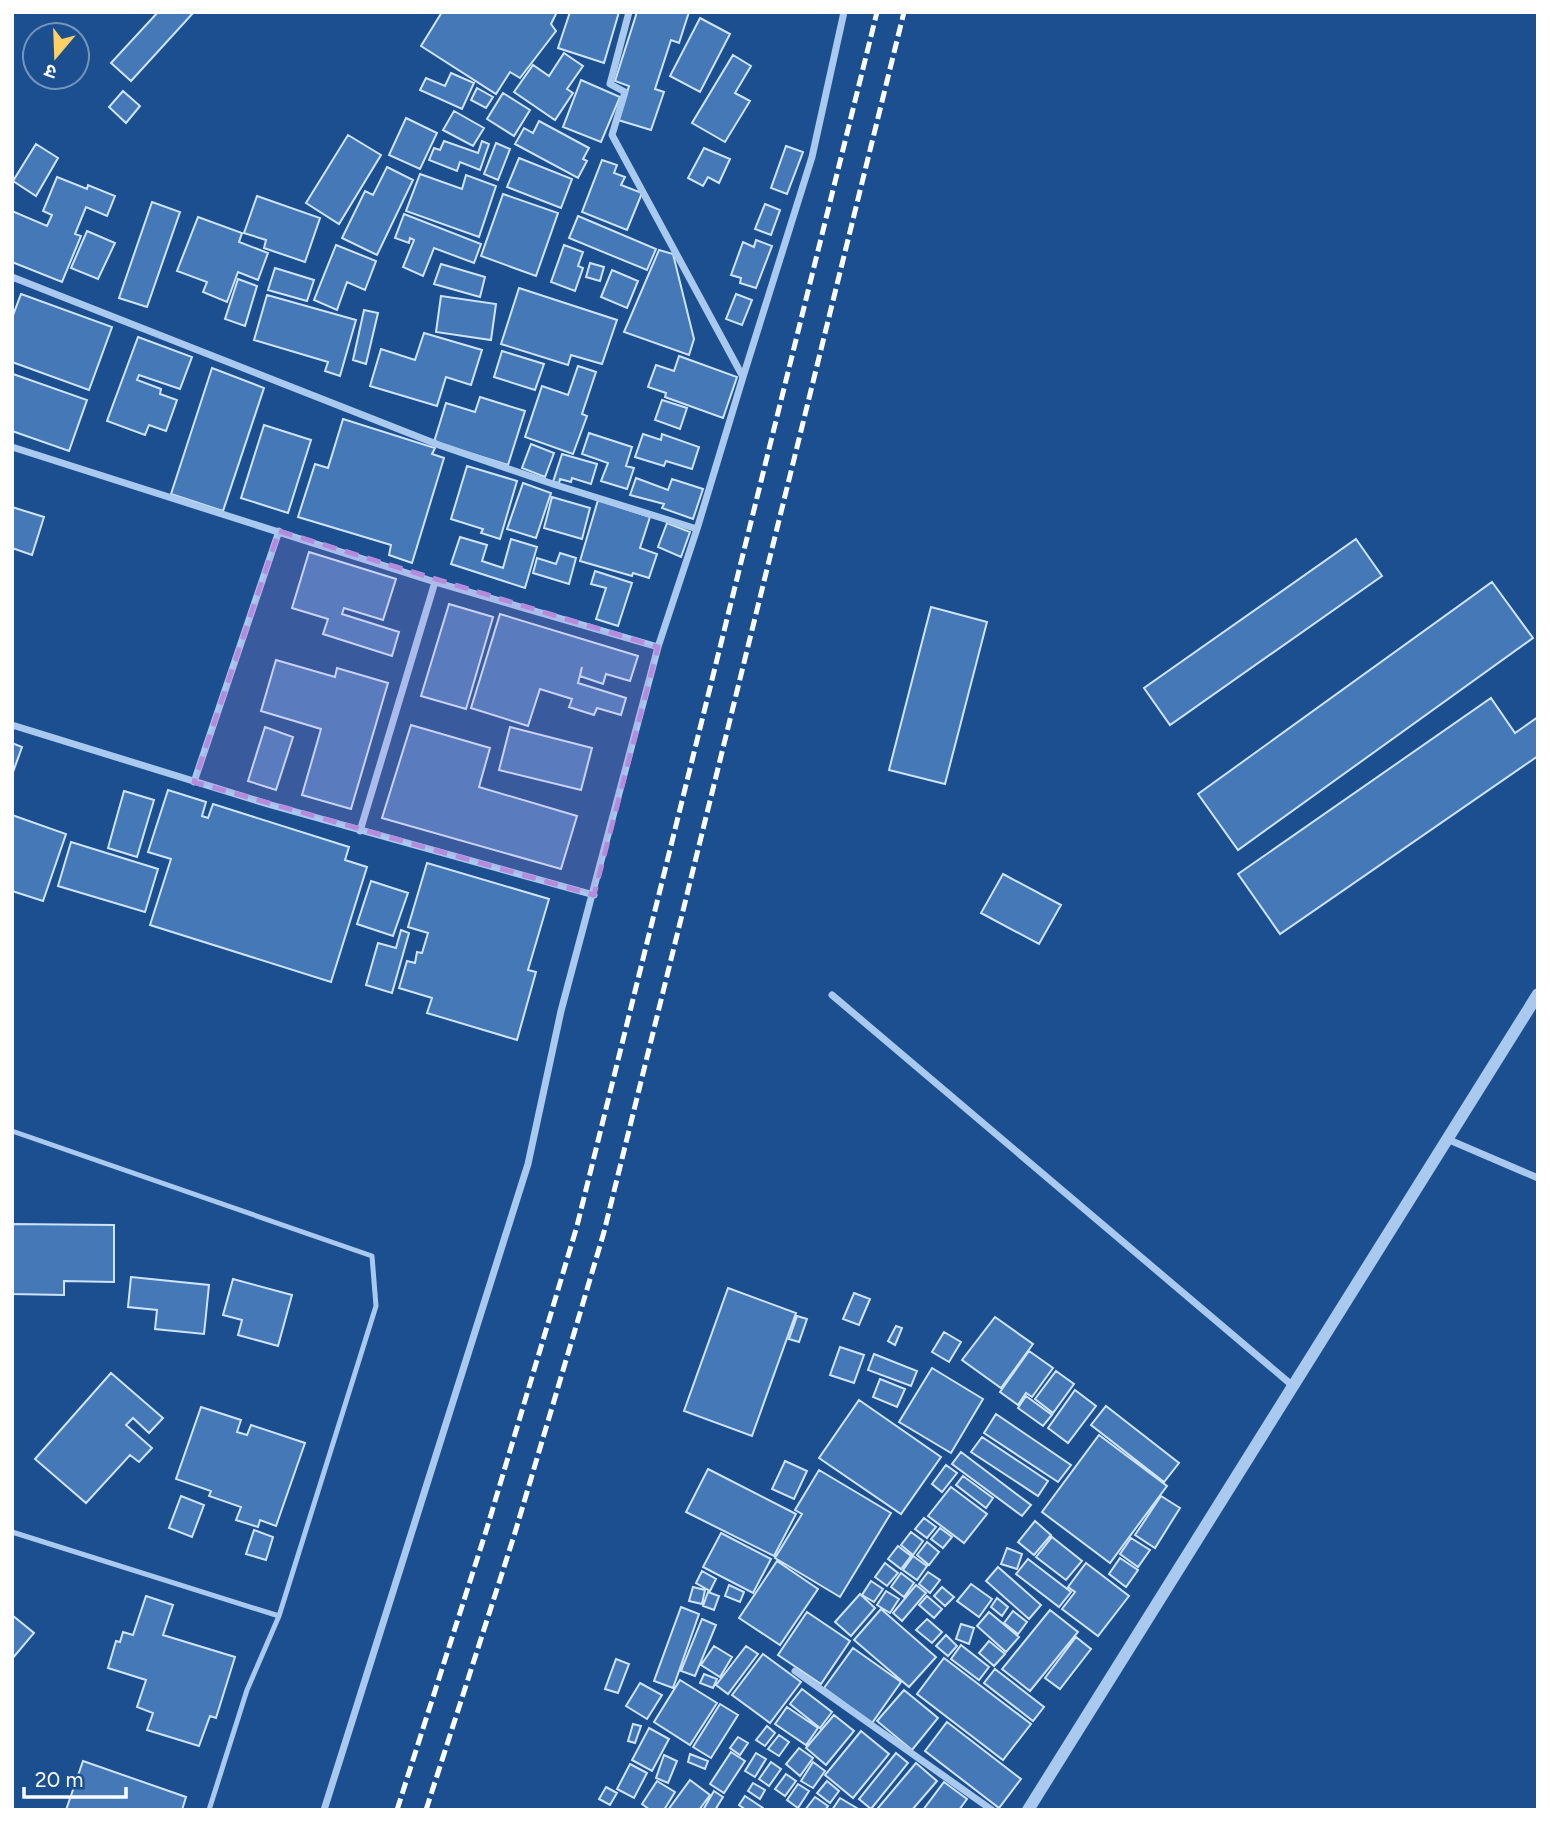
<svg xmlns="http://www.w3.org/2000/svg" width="1550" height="1822" font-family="Figtree,'Noto Sans Devanagari',sans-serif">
  <rect width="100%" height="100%" fill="#1b4f8f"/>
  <!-- building -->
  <path fill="#4478b7" stroke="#cfe3fa" stroke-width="2" d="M158,12h36l-63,69 -20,-18z
    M442,12h115l-6,12 5,7 -36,47 -10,-6 -14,22 -75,-48z
    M570,12h49l-15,51 -46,-15z
    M637,12h52l-10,31 -8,-3 -16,49 9,3 -13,38 -33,-10 11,-34 -14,-5z
    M700,18l30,16 -30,58 -30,-16z
    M564,53l19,13 -16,23 6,4 -18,27 -41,-28 19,-27 16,11z
    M733,55l18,11 -16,27 15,8 -25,41 -33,-19z
    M451,73l23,10 -12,26 -42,-19 6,-12 19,8z
    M581,80l39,17 -19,45 -38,-15z
    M477,88l16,9 -7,11 -15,-8z
    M123,91l17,15 -14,17 -17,-16z
    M503,93l27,17 -16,26 -27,-17z
    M454,111l30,17 -11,18 -30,-16z
    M406,118l31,15 -17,36 -31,-14z
    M539,121l50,27 -6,11 4,2 -9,17 -63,-34 9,-16 9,5z
    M348,135l33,20 -42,69 -33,-21z
    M444,141l34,12 4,-12 7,3 -9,26 -20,-8 -3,9 -28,-11 5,-12 6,2z
    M496,143l14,6 -12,31 -14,-6z
    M36,144l22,14 -22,38 -23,-15z
    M786,146l17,6 -16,42 -16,-6z
    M704,148l26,11 -11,24 -11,-6 -5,9 -15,-8z
    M519,158l53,21 -11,29 -54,-21z
    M602,160l15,5 -3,8 11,4 -4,8 21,8 -15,37 -45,-18z
    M387,167l26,13 -36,75 -35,-17 23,-47 8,4z
    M420,174l42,15 4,-14 30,11 -17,51 -73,-26z
    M57,177l30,12 1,-4 27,11 -8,20 -21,-9 -11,27 6,2 -19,46 -50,-20v-51l35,15 5,-11 -9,-4z
    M503,194l55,19 -22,63 -55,-20z
    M257,196l63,22 -15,44 -41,-14 2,-8 -22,-7z
    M152,202l28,10 -33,95 -28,-9z
    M765,204l15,6 -9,25 -16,-6z
    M404,214l77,30 -7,19 -40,-15 -11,28 -20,-9 11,-27 -4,-2 -1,5 -14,-5z
    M578,216l78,33 -9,21 -78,-32z
    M198,217l44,16 -3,9 29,11 -10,27 -20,-8 -11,30 -24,-10 4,-10 -30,-11z
    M87,231l28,12 -17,36 -27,-11z
    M756,240l16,6 -16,42 -16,-5 1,-5 -10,-3 12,-33 11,5z
    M336,245l40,16 -11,29 -18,-8 -10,28 -23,-10z
    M564,245l19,7 -5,14 5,2 -8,23 -24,-9z
    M659,250l14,4 21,85 -5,16 -65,-23z
    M590,263l14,4 -4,14 -14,-4z
    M441,264l44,13 -5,20 -46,-13z
    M275,268l39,12 -7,21 -39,-11z
    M612,270l26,11 -11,27 -26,-11z
    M238,279l19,7 -12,40 -20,-7z
    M519,288l98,32 -15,44 -31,-9 -3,10 -67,-21z
    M21,294l91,33 -23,63 -77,-28v-44z
    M736,294l16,6 -10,25 -16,-6z
    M267,295l89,25 -16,56 -15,-5 3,-9 -74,-22z
    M441,296l55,8 -5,36 -55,-8z
    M364,310l14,3 -12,51 -13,-4z
    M424,333l58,17 -11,35 -25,-8 -9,29 -67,-20 11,-37 34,11z
    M138,337l54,20 -12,32 -41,-14 -2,5 24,9 -1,5 17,6 -11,31 -17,-6 -4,10 -38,-14z
    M502,351l42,13 -9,26 -41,-13z
    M679,356l58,21 -14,41 -58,-21 1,-4 -18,-6 8,-22 18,6z
    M578,366l18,6 -14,42 5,2 -14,38 -48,-17 17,-51 26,9z
    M212,368l52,20 -41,123 -52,-17z
    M13,374l74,26 -18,51 -57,-20z
    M480,397l45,14 -17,54 -74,-23 12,-39 29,9z
    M662,400l25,8 -7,21 -25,-9z
    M343,419l92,29 -3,6 12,4 -32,105 -23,-8 2,-10 -93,-28 17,-53 13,4z
    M264,425l47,15 -23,73 -47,-15z
    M589,433l43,14 -6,19 8,2 -7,21 -26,-8 7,-18 -26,-9z
    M643,434l18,6 1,-6 37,13 -7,22 -26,-8 -2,5 -29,-9z
    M531,444l23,9 -9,24 -23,-9z
    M562,454l35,10 -6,20 -19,-6 -1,4 -11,-3 -1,4 -6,-1z
    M467,466l50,15 -17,58 -19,-6 2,-4 -32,-10z
    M636,478l32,12 4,-11 31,10 -10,30 -31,-11 2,-4 -34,-9z
    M523,483l28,10 -15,45 -29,-9z
    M552,497l38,11 -8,31 -38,-11z
    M598,500l52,17 -10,31 17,6 -8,24 -16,-5 -1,3 -52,-15z
    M12,507l32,10 -12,38 -20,-7z
    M667,523l23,9 -9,25 -23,-10z
    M460,537l27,8 -5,16 21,7 8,-29 26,8 -12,41 -74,-24z
    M1356,539l26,37 -212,149 -26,-37z
    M309,552l87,27 -13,41 -39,-12 -2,6 57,18 -7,24 -69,-22 5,-15 -36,-11z
    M560,553l16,5 -7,26 -36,-11 4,-15 19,6z
    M595,571l37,12 -14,43 -22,-7 10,-31 -15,-4z
    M1492,582l41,56 -295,212 -40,-56z
    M449,604l44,13 -27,92 -45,-13z
    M931,607l56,15 -42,162 -56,-14z
    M500,614l138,42 -8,25 -24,-7 -3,10 -23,-8 2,-9 -4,16 48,15 -5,17 -24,-7 -3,7 -25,-8 3,-8 -32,-10 -12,37 -57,-18z
    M276,660l59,17 2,-9 51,15 -37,126 -49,-14 19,-66 -60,-18z
    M1491,698l24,35 23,-16v39l-258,178 -42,-60z
    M411,725l79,23 -11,39 98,29 -16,53 -179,-51z
    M265,727l28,10 -17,53 -28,-9z
    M510,727l82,21 -11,42 -82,-20z
    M12,743l10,4 -10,28z
    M168,790l38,12 -4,14 6,2 5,-14 136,43 -4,13 22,7 -36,115 -181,-57 21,-66 -23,-7z
    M124,791l30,9 -17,57 -29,-9z
    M12,815l54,19 -23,67 -31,-10z
    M71,842l87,27 -13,43 -87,-26z
    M427,863l122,36 -21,71 8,2 -19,68 -90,-27 5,-15 -33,-10 8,-27 8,2 2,-11 5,1 6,-20 -20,-6z
    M1003,874l58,31 -22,39 -58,-31z
    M371,881l37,12 -15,43 -36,-12z
    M401,930l8,3 -17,60 -26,-8 12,-42 18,5z
    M12,1224l102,1v57l-50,-1v14l-52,-1z
    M131,1277l78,8 -5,49 -49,-5 2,-19 -29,-3z
    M233,1279l59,16 -14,51 -40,-11 4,-15 -19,-5z
    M728,1288l68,25 -44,123 -68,-25z
    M854,1293l16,6 -11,26 -16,-6z
    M797,1316l10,3 -8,23 -10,-3z
    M995,1317l38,27 -32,44 -39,-28z
    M896,1326l6,2 -7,17 -7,-4z
    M944,1332l17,10 -12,20 -17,-10z
    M840,1347l24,8 -10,28 -24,-8z
    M1029,1351l24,17 -21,29 -6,-4 -8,12 -18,-13z
    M874,1354l43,17 -6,15 -43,-16z
    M932,1368l51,31 -32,54 -52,-31z
    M1056,1371l18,13 -21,29 -18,-14z
    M111,1373l52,45 -14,15 -16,-15 -7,7 26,23 -13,14 -9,-7 -44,48 -51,-44z
    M880,1379l25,10 -8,18 -24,-10z
    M1075,1390l21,16 -28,37 -20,-15z
    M1026,1396l26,19 -9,11 -25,-18z
    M859,1400l82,57 -40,57 -82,-56z
    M1106,1406l73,57 -15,19 -73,-57z
    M201,1407l40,13 -4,12 10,3 4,-10 54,18 -29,83 -16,-6 -2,7 -22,-7 5,-13 -32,-11 2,-5 -35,-12z
    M996,1414l75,51 -13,17 -74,-49z
    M1099,1435l68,51 -57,77 -68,-51z
    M982,1437l66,44 -10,15 -67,-44z
    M961,1452l70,53 -9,11 -70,-52z
    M785,1461l22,10 -13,28 -22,-10z
    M946,1465l11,8 -15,19 -10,-8z
    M708,1469l88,45 -22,42 -88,-44z
    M819,1470l72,43 -51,84 -65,-39 27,-44 -7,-4z
    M963,1476l30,22 -7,10 -30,-23z
    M951,1487l36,27 -23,29 -36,-27z
    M181,1496l23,9 -12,32 -23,-9z
    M1161,1496l19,12 -25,40 -20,-13z
    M924,1518l12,9 -9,11 -12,-9z
    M1035,1521l16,14 -17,20 -16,-13z
    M940,1528l12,9 -9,11 -12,-9z
    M254,1530l19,7 -7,23 -20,-6z
    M911,1532l12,9 -10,14 -12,-10z
    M721,1533l50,26 -18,34 -50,-26z
    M1052,1537l30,24 -16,19 -30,-23z
    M1131,1538l19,12 -12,17 -18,-13z
    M927,1542l12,10 -10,13 -12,-10z
    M898,1546l13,10 -10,13 -13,-10z
    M1007,1548l15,6 -5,15 -16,-5z
    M913,1556l14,10 -10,14 -14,-10z
    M1120,1558l18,12 -12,17 -17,-13z
    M1028,1559l43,33 -12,15 -43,-33z
    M777,1561l41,28 -38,56 -41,-27z
    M885,1563l13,10 -11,13 -12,-9z
    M1086,1563l43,33 -31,40 -36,-27 13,-17 -7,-5z
    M998,1567l43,38 -12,14 -43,-38z
    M702,1571l14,8 -6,12 -14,-8z
    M928,1572l12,8 -10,13 -11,-9z
    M901,1573l13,10 -10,14 -13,-10z
    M871,1581l12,8 -9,13 -12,-7z
    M971,1584l21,15 -13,18 -22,-16z
    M729,1585l15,7 -4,10 -15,-6z
    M916,1585l10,8 -24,28 -9,-8z
    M693,1587l12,3 -3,14 -13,-3z
    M942,1587l12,10 -9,9 -11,-10z
    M886,1591l13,8 -9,14 -13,-8z
    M708,1592l11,4 -5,14 -11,-4z
    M860,1594l15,14 -24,28 -16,-14z
    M146,1596l27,9 -10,30 72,22 -19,61 -6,-2 -11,30 -52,-16 6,-17 -16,-6 9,-27 -38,-12 8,-27 4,1 3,-10 10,3z
    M927,1596l15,13 -8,9 -15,-13z
    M997,1598l11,9 -6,9 -11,-9z
    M681,1607l18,7 -26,74 -19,-7z
    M881,1609l55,48 -27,30 -55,-47z
    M1050,1610l28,22 -48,59 -28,-22z
    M1013,1611l14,11 -9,12 -14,-11z
    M807,1612l43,29 -29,43 -43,-29z
    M989,1612l30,25 -13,15 -29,-26z
    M12,1615l22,18 -22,26z
    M702,1619l14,6 -21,51 -14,-5z
    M927,1619l15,13 -10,11 -16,-13z
    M961,1624l13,4 -5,16 -13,-5z
    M946,1635l11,11 -9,10 -12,-10z
    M1076,1637l15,12 -31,40 -15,-11z
    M989,1641l16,13 -11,12 -15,-13z
    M961,1645l28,22 -10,13 -28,-21z
    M714,1646l18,11 -12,20 -19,-12z
    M746,1646l12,8 -30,40 -12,-9z
    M853,1648l48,34 -29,41 -48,-35z
    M763,1654l38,28 -31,41 -38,-28z
    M944,1658l87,66 -28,36 -86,-66z
    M616,1659l13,5 -11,29 -13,-4z
    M995,1669l49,38 -11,14 -49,-38z
    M704,1674l13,5 -4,9 -13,-5z
    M680,1680l37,23 -27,42 -36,-23z
    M640,1683l22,12 -15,24 -21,-13z
    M802,1689l30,23 -12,16 -30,-24z
    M904,1690l34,28 -26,32 -35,-29z
    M720,1704l18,11 -27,43 -18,-11z
    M787,1707l31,21 -12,17 -31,-21z
    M834,1715l20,16 -28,34 -20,-17z
    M947,1722l74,57 -22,29 -74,-57z
    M633,1724l8,2 -6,17 -7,-2z
    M767,1726l8,7 -10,13 -9,-6z
    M649,1728l20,11 -17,32 -20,-11z
    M861,1731l28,23 -36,44 -28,-23z
    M779,1735l10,7 -10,14 -11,-7z
    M738,1737l10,6 -8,12 -10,-7z
    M799,1748l14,10 -13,18 -14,-12z
    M731,1752l14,9 -21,32 -14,-9z
    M756,1753l10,6 -11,18 -10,-6z
    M896,1753l12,10 -37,46 -12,-10z
    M690,1754l18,7 -3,8 -17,-7z
    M664,1755l13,6 -9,22 -12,-5z
    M83,1761l103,36 -4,13h-116z
    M771,1762l10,7 -12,17 -10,-7z
    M813,1762l12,9 -12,17 -12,-7z
    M916,1763l21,18 -25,29h-32l-2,-2z
    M630,1764l17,9 -13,25 -17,-9z
    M786,1774l10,7 -11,15 -10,-7z
    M690,1780l20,15 -11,15h-31z
    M657,1781l18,11 -11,18h-14l-8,-6z
    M827,1781l12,10 -9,12 -13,-10z
    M944,1782l23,17 -8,11h-36z
    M753,1783l12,7 -5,9 -12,-8z
    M798,1784l11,7 -11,17 -11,-8z
    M606,1787l11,6 -7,12 -11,-6z
    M714,1791l9,6 -8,13h-12z
    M745,1796l18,12v2h-17l-7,-5z
    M815,1797l13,9 -3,4h-20z
    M840,1798l20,12h-28z"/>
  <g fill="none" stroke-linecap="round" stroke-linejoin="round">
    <!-- service -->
    <path stroke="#a9c9ee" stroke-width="5" d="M12,1131l360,125 4,50 -97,310 -32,74 -38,120
      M12,1532l267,84"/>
    <!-- minor -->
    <path stroke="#a9c9ee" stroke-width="7" d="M629,12l-19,72 15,8 -13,43 131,242 -46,152
      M12,277l427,168 114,39 144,45 -39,118 -97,364 -33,153 -204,646
      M743,377l69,-220 32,-145
      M12,447l423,135 223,65
      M12,725l259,80 323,90
      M194,782l85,-251
      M360,831l75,-249
      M832,995l461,391
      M1447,1139l91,39
      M795,1671l197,139"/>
    <!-- tertiary -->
    <path stroke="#a9c9ee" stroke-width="12" d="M1028,1810l510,-816"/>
    <!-- rail -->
    <path stroke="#fff" stroke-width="5" stroke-dasharray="12 5" stroke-linecap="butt" d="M397,1810l90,-282 90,-302 300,-1214
      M426,1810l88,-274 90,-304 300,-1220"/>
  </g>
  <!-- marked area -->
  <path fill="#b68bdc" fill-opacity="0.2" stroke="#b68bdc" stroke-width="5" stroke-dasharray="14 9" stroke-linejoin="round" d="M279,531l379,116 -64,248 -400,-113z"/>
  <!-- border -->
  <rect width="1550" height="1822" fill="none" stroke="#ffffff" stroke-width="28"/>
  <!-- north arrow -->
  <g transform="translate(56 56) rotate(199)"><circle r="33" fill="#1b4f8f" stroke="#7695bc" stroke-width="2"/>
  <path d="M0-5L12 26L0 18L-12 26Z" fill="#ffd166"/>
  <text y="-10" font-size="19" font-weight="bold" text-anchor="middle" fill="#ffffff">उ</text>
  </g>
  <!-- scale -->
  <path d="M24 1787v10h102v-10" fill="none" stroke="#ffffff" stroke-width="3.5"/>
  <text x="35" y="1787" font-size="21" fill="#ffffff" stroke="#1b4f8f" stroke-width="5" paint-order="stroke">20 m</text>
</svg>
